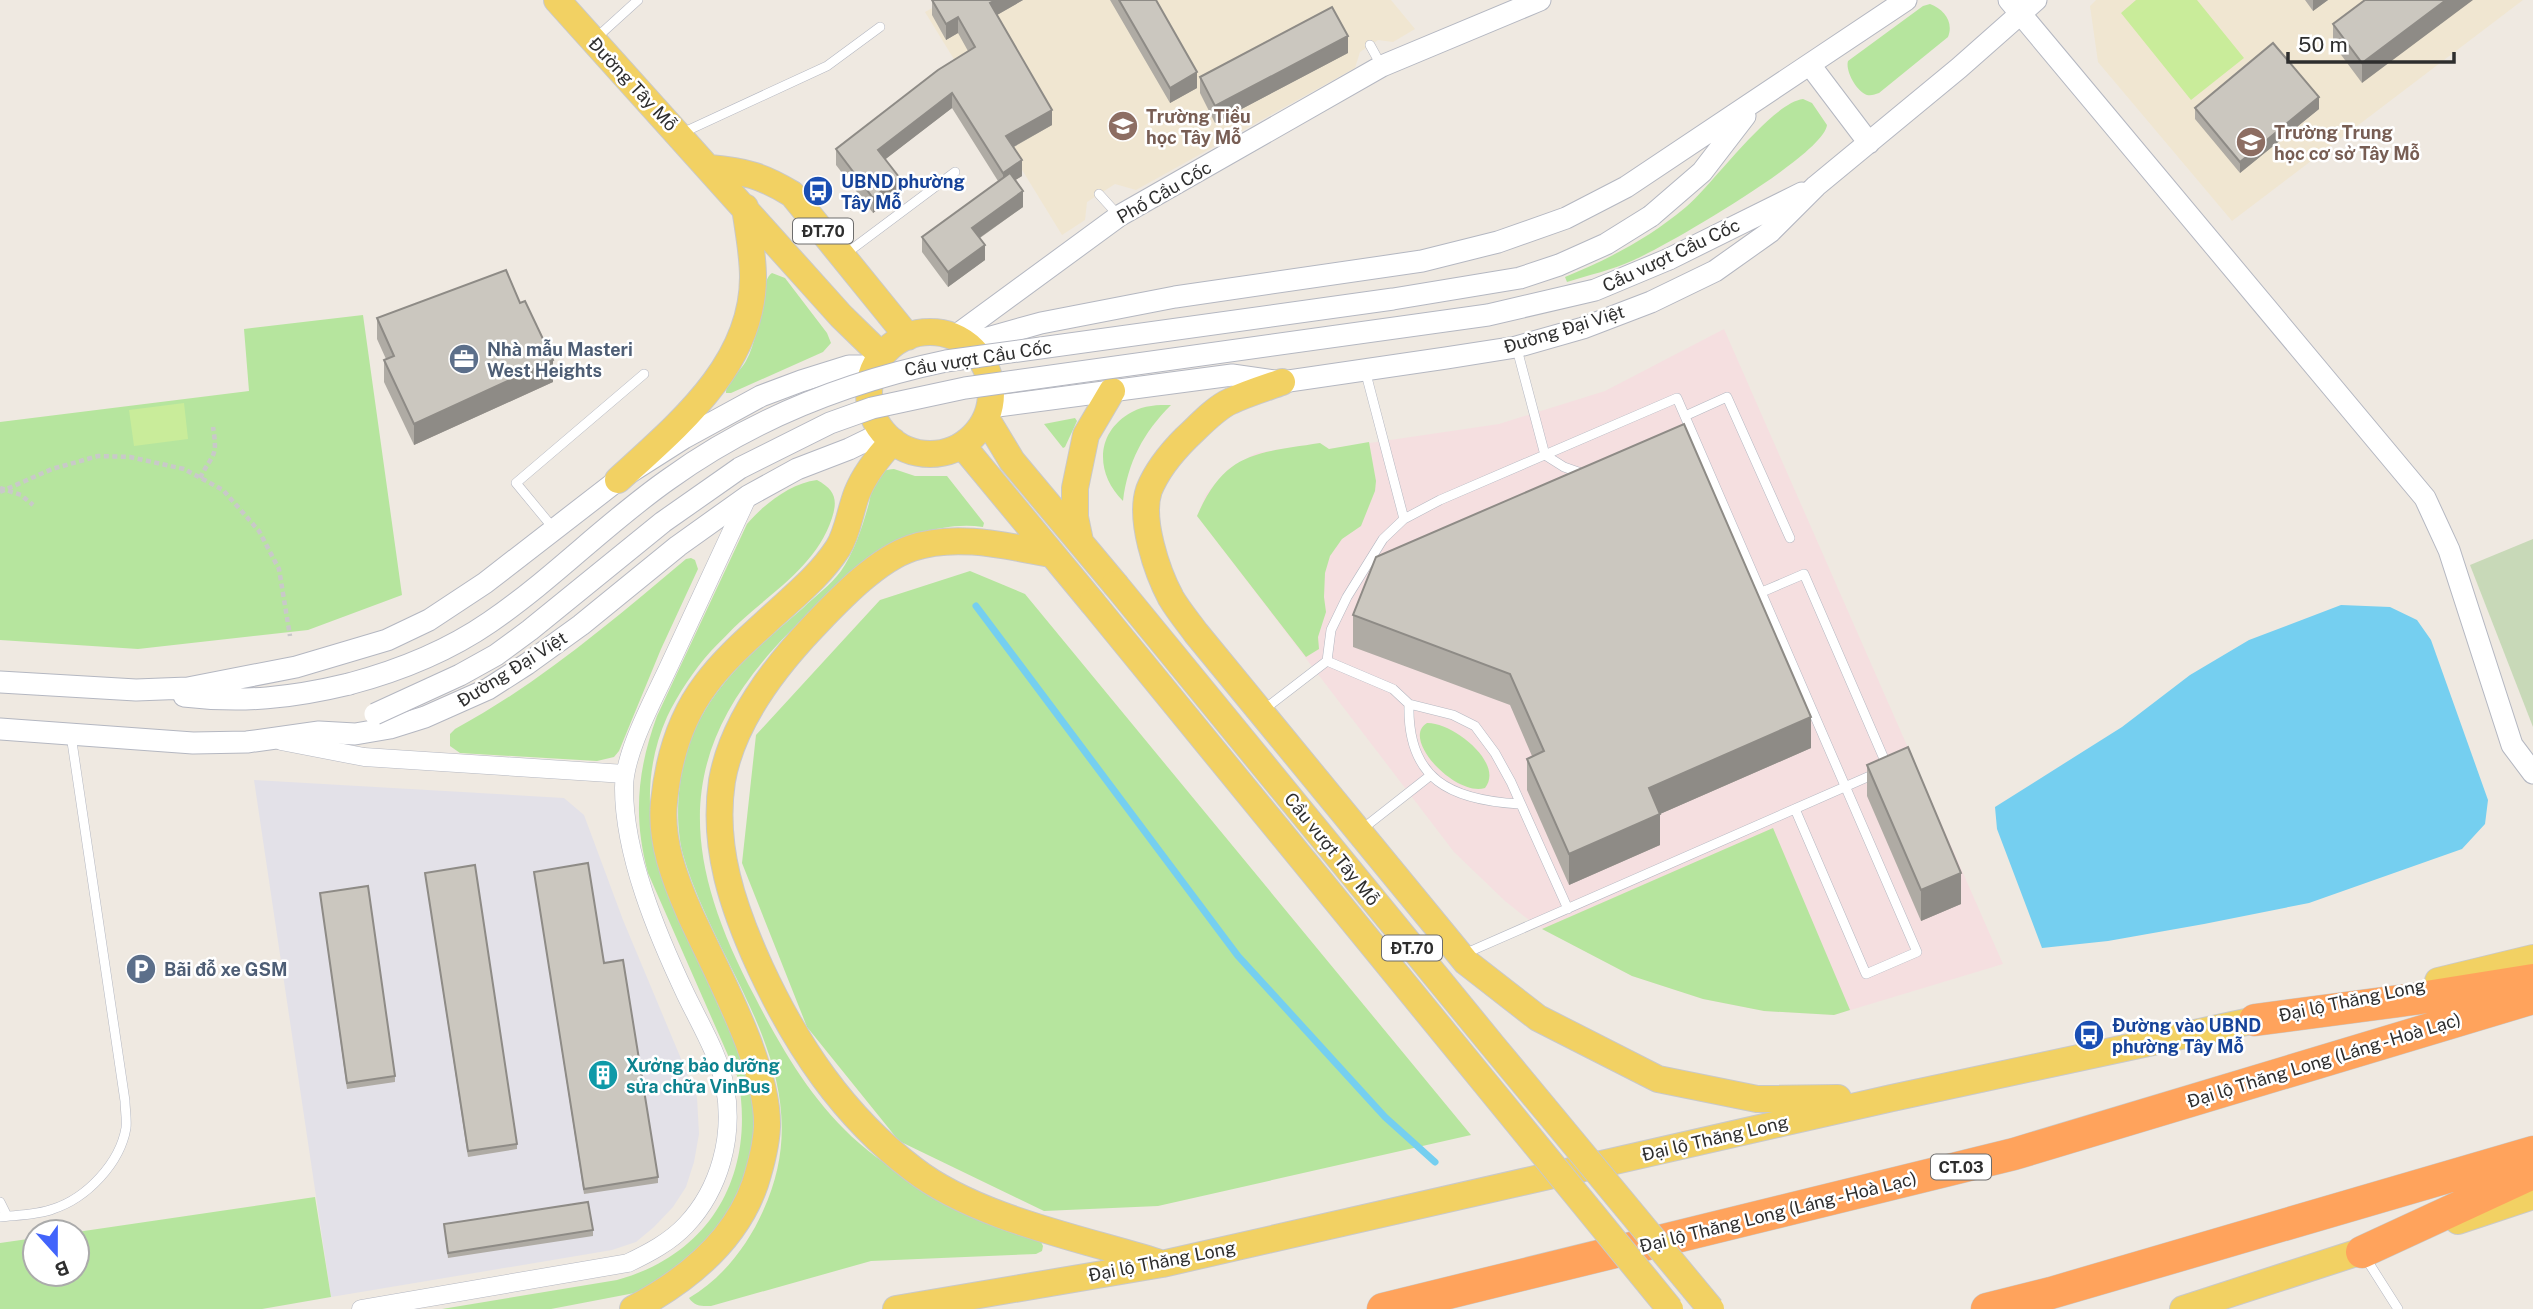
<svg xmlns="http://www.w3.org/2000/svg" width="2533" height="1309" font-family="'Public Sans',sans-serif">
  <rect width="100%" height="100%" fill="#efe9e1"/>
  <!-- industrial -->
  <path fill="#e3e1e8" d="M254,780l310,18 20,17 39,105 74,177 2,37 -5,28 -8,25 -13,20 -19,20 -18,15 -24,8 -281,47z"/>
  <!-- education -->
  <path fill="#f0e6d1" d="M947,0h444l24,29 -22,13 -15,-2 -18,12 -5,16 -219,122 -21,-6 -28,18 -2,18 -23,15 -137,-223z
    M2096,0h427l-291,221 -134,-159 -8,-56z"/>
  <!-- medical -->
  <path fill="#f5dfe0" d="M1724,329l279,635 -169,51 -70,-4 -61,-12 -71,-23 -98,-52 -29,-23 -51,-49 -257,-336 9,-22 22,-25 28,-16 64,-10 9,6 170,-25 106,-33z"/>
  <!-- green -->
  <path fill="#b6e59e" d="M1930,4c14,5 24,18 18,33l-69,56c-4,1 -7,3 -12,2 -10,-3 -22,-24 -19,-34l75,-55z
    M1803,99l9,4 15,22c-3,30 -161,121 -193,135 -22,10 -45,15 -67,22l-2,-5c44,-18 84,-39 121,-70 27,-23 85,-104 117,-108z
    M772,273l13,5 42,55 4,10 -8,9 -92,41h-5c0,-11 14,-21 20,-32 5,-9 8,-20 11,-31 4,-14 4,-50 15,-57z
    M363,315l39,280 -94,35 -170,19 -138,-9v-218l249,-31 -5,-62z
    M1171,405c-28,28 -43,57 -48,96 -28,-28 -28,-69 9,-89 12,-7 26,-7 39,-7z
    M1075,418l2,3 -12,26 -2,1 -19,-24z
    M1369,442l7,39 -1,10 -14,35 -19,13 -12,17 -5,17 -1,24 2,15 -8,25 1,12 -13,8 -109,-141c28,-65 61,-63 123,-73l9,6z
    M894,469l21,7h32l37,47 -1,4c-21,-3 -44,0 -63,7 -11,4 -21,13 -31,20 -24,15 -48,30 -69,49 -140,125 -152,230 -65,394 27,53 59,107 104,146 51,45 120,69 181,97l3,6 -1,5 -6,3 -165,7 -160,45c-9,0 -16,1 -22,-8 33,-19 59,-53 74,-87 61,-132 -43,-234 -79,-353 -9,-30 -7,-69 1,-99 17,-68 68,-107 118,-151 12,-12 28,-23 38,-37 13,-18 22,-46 28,-68 2,-8 3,-19 7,-26 4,-7 10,-7 18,-8z
    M817,480c18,10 21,19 15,38 -15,46 -57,72 -91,103 -10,9 -20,20 -30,30 -17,19 -33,43 -44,66 -24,54 -20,107 -5,162l88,198 7,45 -8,52 -33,63 -71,54 -94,18h-109l175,-29c95,-26 139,-107 121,-202l-90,-205c-15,-56 -11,-102 9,-157l90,-192c17,-20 44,-41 70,-44z
    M691,558l4,2 3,9 -37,80 -42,102 -5,6 -17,4 -137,-8 -10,-7v-12l5,-5c85,-46 157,-108 231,-170z
    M970,571l55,23 446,541 -313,71 -114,5 -145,-70 -92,-114 -65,-164 14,-128 124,-135z
    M1427,723c25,-1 78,40 58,65 -29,9 -85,-49 -58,-65z
    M1773,828l77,182 -16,5 -70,-4 -61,-12 -71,-23 -90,-47z
    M315,1197l16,100 -69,12h-262v-66l35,-5v36h42v-42z"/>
  <!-- cemetery -->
  <path fill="#c8d9b8" d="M2533,539v188l-63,-162z"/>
  <!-- pitch -->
  <path fill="#c9ec9a" d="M2136,0h61l47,58 -53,42 -70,-87z
    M184,403l4,36 -54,7 -5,-36z"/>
  <!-- water -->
  <path fill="#75cff0" d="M2341,605l49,2 27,13 14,20 57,160 -3,24 -23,25 -153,54 -105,21 -96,17 -66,7 -45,-119 -2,-22 127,-80 68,-52 59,-35z"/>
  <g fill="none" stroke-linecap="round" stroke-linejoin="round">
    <!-- stream -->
    <path stroke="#75cff0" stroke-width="7" d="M976,606l262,350 147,161 50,45"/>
    <!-- service casing -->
    <g stroke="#b4b7c1" stroke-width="10">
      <path id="service" d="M595,39l43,-39
        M1370,45l11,20
        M682,133l145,-67 53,-39
        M1099,194l19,21
        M844,255l111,-83
        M1517,349l28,106 19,12 20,7
        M1365,370l39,149
        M1685,416l42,-19 63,141
        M554,529l-38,-46 128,-109
        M1327,661l66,28 16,15 44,11 22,11 20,27 16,29 57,127
        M1409,704c-2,76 42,96 110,100
        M1262,711l65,-50 4,-31 16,-33 36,-58 21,-20 36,-19 237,-102 240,554 -51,22 -71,-165
        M1361,830l70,-55
        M1464,954l424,-186 -84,-194 -42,18
        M0,1202l7,14
        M0,1217c17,-2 37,-2 53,-8 34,-11 67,-46 73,-81 1,-9 -1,-19 -1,-27l-54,-366
        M2365,1257l33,52"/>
    </g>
    <!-- minor casing -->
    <g stroke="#b4b7c1" stroke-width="19">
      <path id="minor" d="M281,741l83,16 261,17
        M361,1309l267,-46c21,-10 42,-21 58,-38 34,-36 48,-89 39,-138 -6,-32 -25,-63 -39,-92 -29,-61 -62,-140 -62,-207 0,-36 31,-91 46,-124 26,-56 52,-112 78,-168"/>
    </g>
    <!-- tertiary casing -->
    <g stroke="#b4b7c1" stroke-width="23">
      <path id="tertiary" d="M2009,0l416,498 24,52 63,195 21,28
        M1810,65l59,78
        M1651,216l51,-44 43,-56
        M1669,259l133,-66
        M954,337l165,-121 263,-150 158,-66
        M966,344l75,-21 134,-26 247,-36 76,-19 68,-24 60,-31 280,-187
        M990,407l242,-32 50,7 164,-24 70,-11 67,-19 68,-26 64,-31 55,-39 46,-46 143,-118 77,-68
        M0,682l136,8 52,-2 108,-21 91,-27 42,-20 56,-37 133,-103 66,-42 77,-42 40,-15 48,-15h27
        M184,696c59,7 107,2 165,-12
        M0,729l193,14 54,-1 72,-10 36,2 35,-6 35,-11 63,-28 39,-25 54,-39 97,-79 70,-50 49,-27 52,-20 35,-17"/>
    </g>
    <!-- primary casing -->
    <g stroke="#c9c9c9" stroke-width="28">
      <path id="primary" d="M557,0l284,316 41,40
        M710,168c34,3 53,8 82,26l116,143
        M869 393a61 61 0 1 1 122 0a61 61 0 1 1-122 0Z
        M1282,382c-17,6 -34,11 -51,19 -16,7 -32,25 -45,37 -15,15 -29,32 -37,52 -10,29 8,82 22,108 7,12 17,24 25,35l270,329 72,56 120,61 99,20 81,-1
        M986,418l26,43 103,123
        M962,445l130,157
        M618,480c60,-55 135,-115 135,-203 0,-23 -5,-47 -8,-70
        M1080,541l-5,-24v-29l11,-53 26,-44
        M1051,554c-44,-8 -95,-21 -139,-6 -36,12 -73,52 -99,79 -40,42 -81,96 -91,154 -10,66 11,127 38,186 36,78 83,149 153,202 63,49 167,69 244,93
        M2438,981l95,-23
        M2458,1221l75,-25
        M633,1309c53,-28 102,-67 122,-125 6,-19 11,-37 12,-57 2,-61 -51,-156 -77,-213 -15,-34 -30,-73 -26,-112 4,-41 16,-84 42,-118 19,-26 46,-49 70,-71 23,-21 45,-39 62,-65 10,-16 12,-37 19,-55 8,-20 21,-36 36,-52
        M896,1309l266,-45 730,-166 382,-82
        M2183,1309l198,-64"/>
    </g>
    <!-- motorway casing -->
    <g stroke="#c9c9c9" stroke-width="33">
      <path id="motorway" d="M2255,1020l159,-21 119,-19
        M2362,1252l171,-79
        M1383,1309l631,-155 519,-156
        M1987,1309l64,-16 482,-141"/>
    </g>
    <!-- path -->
    <path stroke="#c9c9c9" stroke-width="4.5" stroke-dasharray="5 3.5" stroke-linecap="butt" d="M200,478c13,-26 18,-19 13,-51
      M0,488l21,7 12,10
      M0,492l52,-23 46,-13 32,1 54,12 39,21 36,41 20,38 11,67"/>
    <!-- service -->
    <use href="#service" stroke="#fff" stroke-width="9"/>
    <!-- minor -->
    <use href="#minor" stroke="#fff" stroke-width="18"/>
    <!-- tertiary -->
    <use href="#tertiary" stroke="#fff" stroke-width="21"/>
    <!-- primary -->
    <use href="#primary" stroke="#f2d163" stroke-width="26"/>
    <!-- motorway -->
    <use href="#motorway" stroke="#ffa35c" stroke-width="32"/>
    <!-- tertiary-bridge casing -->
    <g stroke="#b4b7c1" stroke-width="23" stroke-linecap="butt">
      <path id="tertiary-bridge" d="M349,684c49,-13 99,-33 141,-62 63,-43 116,-99 179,-143 83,-60 177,-97 277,-118l447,-62 127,-21 39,-13 47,-21 45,-28
        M375,714l85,-39 36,-20 34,-25 133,-108 77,-54 90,-45 42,-15 93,-20 523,-73 107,-25 74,-31"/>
    </g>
    <!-- primary-bridge casing -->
    <g stroke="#c9c9c9" stroke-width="28" stroke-linecap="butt">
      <path id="primary-bridge" d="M1115,584l378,462 218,263
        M1092,602l578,707"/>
    </g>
    <!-- tertiary-bridge -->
    <use href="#tertiary-bridge" stroke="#fff" stroke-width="21"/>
    <!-- primary-bridge -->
    <use href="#primary-bridge" stroke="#f2d163" stroke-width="26"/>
  </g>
  <!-- wall -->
  <path fill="#afaba4" d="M932,0h91l-26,15 55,110 -38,22 8,29 -7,4 8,27 -43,31 5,22 -37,27 -26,-35v-15l76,-56 -46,-73 -67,51 14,34 -26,20 -37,-48v-16l132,-98 -10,-18 -12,7 -14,-25z
    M1110,0h46l41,88 -27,15z
    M2305,0h23l-15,11z
    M2365,0l-3,83 -29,-39v-20z
    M1348,53l-133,70 -15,-30v-16z
    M2195,108l124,1 -79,64 -45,-54z
    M377,318l176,64 -139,63 -30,-63v-22l2,-1 -9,-20z
    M1353,615l458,133 -151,66v31l-91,40 -42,-95v-31l5,-3 -22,-51 -157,-58z
    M1867,765l94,139 -40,17 -54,-125z
    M534,872l124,305v6l-74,11z
    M425,873l92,271v5l-49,8z
    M320,893l75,183v6l-48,7z
    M444,1224l149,6v6l-145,22z"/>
  <!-- shaded-wall -->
  <path fill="#8e8b86" d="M996,0h27l-33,19v-16z
    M2313,0h15l-15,11z
    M2446,0h27l-111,83v-20z
    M958,17v16l-12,7v-16z
    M1348,36v17l-133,70v-17z
    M1197,72v16l-27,15v-15z
    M952,93v15l-74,57v-15z
    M2319,97v12l-79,64v-11z
    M1052,110v15l-46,26v-15z
    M1022,160v16l-19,12v-15z
    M899,177v16l-26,20v-15z
    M1023,191v16l-51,36v-15z
    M985,245v15l-37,27v-15z
    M553,360v22l-139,63v-21z
    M1811,717v31l-151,66v31l-91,40v-31l80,-66z
    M1961,873v31l-40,17v-31z"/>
  <!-- building -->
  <path fill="#cbc7bf" stroke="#8e8b86" stroke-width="2" d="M932,0h64l-6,3 62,107 -46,26 16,24 -19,13 -51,-80 -74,57 21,27 -26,21 -37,-49 102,-79 37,-23 -17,-30 -12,7z
    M1119,0h37l41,72 -27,16z
    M2365,0h81l-84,63 -29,-39z
    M1332,7l16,29 -133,70 -15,-29z
    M2273,43l46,54 -79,65 -45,-54z
    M1010,173l13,18 -51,37 13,17 -37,27 -26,-35z
    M506,270l14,33 5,-2 28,59 -139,64 -30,-64 10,-4 -17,-38z
    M1684,424l127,293 -162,71 11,26 -91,40 -42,-95 17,-8 -34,-77 -157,-59 23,-58z
    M1908,747l53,126 -40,17 -54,-125z
    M588,863l16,100 19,-3 35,217 -74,12 -50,-317z
    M475,865l42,279 -49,7 -43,-278z
    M368,886l27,190 -48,7 -27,-190z
    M588,1202l5,28 -145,23 -4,-29z"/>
  <!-- icons -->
  <defs>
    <g id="school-disc" transform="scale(1.575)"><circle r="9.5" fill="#8d6e63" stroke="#fff"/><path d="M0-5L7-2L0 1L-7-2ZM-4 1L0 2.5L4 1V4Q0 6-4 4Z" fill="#fff"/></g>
    <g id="bus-disc" transform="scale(1.575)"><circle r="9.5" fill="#1a4fb4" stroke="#fff"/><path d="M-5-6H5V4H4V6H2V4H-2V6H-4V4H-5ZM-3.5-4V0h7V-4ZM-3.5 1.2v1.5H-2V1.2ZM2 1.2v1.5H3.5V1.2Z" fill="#fff"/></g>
    <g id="office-disc" transform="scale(1.575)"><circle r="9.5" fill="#5c6f8a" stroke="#fff"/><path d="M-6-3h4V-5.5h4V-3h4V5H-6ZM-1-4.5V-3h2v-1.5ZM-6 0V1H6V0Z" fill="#fff"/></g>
    <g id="parking-disc" transform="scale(1.575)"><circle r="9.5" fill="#5c6f8a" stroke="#fff"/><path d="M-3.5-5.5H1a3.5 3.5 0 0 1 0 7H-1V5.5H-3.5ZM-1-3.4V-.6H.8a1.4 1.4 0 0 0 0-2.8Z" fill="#fff"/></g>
    <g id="building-disc" transform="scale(1.575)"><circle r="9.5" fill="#0f9aa8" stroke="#fff"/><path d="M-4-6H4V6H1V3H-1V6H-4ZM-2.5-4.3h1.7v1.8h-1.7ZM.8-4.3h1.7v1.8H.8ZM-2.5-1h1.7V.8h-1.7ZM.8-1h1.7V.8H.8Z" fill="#fff"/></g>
  </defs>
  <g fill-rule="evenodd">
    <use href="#school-disc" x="1123" y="126"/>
    <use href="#school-disc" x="2251" y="142"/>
    <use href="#bus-disc" x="818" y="191"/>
    <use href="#office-disc" x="464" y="359"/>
    <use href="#parking-disc" x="141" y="969"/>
    <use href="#bus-disc" x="2089" y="1035"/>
    <use href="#building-disc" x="603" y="1075"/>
  </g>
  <g text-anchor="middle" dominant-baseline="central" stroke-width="5" stroke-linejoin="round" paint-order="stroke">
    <!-- shield labels -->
    <g fill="#fff" stroke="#6d6d6d" stroke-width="2">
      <rect x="793" y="218.5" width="60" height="25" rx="5"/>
      <rect x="1382" y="935.5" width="60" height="25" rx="5"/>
      <rect x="1931" y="1154.5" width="60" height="25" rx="5"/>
    </g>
    <g font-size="16" font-weight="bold" fill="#2e2e2e">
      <text x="823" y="231">ĐT.70</text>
      <text x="1412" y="948">ĐT.70</text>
      <text x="1961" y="1167">CT.03</text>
    </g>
    <!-- street labels -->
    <g font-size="18" fill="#2e2e2e" stroke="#fff">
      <text transform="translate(633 84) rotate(47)">Đường Tây Mỗ</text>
      <text transform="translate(1164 192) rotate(-30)">Phố Cầu Cốc</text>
      <text transform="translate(1671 255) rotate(-25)">Cầu vượt Cầu Cốc</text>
      <text transform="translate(1564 329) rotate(-17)">Đường Đại Việt</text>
      <text transform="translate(978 358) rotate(-9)">Cầu vượt Cầu Cốc</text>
      <text transform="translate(512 669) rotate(-32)">Đường Đại Việt</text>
      <text transform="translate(1332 849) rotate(51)">Cầu vượt Tây Mỗ</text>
      <text transform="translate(2352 1000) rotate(-12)">Đại lộ Thăng Long</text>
      <text transform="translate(2324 1060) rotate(-17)">Đại lộ Thăng Long (Láng - Hoà Lạc)</text>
      <text transform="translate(1715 1138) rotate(-13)">Đại lộ Thăng Long</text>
      <text transform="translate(1778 1212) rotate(-14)">Đại lộ Thăng Long (Láng - Hoà Lạc)</text>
      <text transform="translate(1162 1261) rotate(-11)">Đại lộ Thăng Long</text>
    </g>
    <!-- education labels -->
    <g font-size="18" font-weight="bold" fill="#785e54" stroke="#fff" text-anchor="start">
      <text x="1146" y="116">Trường Tiểu<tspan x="1146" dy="21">học Tây Mỗ</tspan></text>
      <text x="2274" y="132">Trường Trung<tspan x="2274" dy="21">học cơ sở Tây Mỗ</tspan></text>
    </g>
    <!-- transit labels -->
    <g font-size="18" font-weight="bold" fill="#164399" stroke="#fff" text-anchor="start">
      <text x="841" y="181">UBND phường<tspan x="841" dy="21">Tây Mỗ</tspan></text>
      <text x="2112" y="1025">Đường vào UBND<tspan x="2112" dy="21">phường Tây Mỗ</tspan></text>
    </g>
    <!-- service labels -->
    <g font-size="18" font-weight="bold" fill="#4e5e75" stroke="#fff" text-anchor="start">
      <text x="487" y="349">Nhà mẫu Masteri<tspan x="487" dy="21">West Heights</tspan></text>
      <text x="164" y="969">Bãi đỗ xe GSM</text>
    </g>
    <!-- culture labels -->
    <g font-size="18" font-weight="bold" fill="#0d838f" stroke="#fff" text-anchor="start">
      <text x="626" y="1065">Xưởng bảo dưỡng<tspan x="626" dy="21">sửa chữa VinBus</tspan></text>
    </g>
  </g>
  <!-- north arrow -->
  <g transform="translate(56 1253) rotate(159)"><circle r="33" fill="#ffffff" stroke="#ababab" stroke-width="2"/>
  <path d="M0-5L12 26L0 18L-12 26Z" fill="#4264fb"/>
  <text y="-10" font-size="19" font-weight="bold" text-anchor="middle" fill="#2e2e2e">B</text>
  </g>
  <!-- scale -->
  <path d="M2288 52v10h166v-10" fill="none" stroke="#2e2e2e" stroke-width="3.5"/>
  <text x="2298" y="52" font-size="21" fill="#2e2e2e" stroke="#ffffff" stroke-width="5" paint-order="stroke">50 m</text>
</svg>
